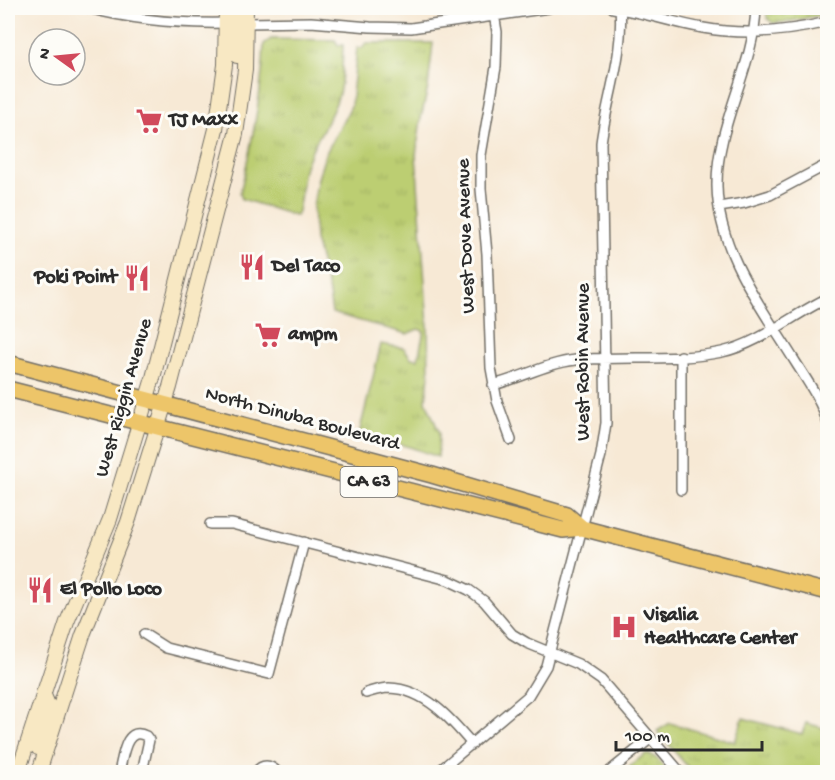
<svg xmlns="http://www.w3.org/2000/svg" width="835" height="780" font-family="'Gochi Hand',sans-serif">
  <defs>
    <pattern id="grass-tufts" width="24" height="20" patternUnits="userSpaceOnUse" patternTransform="scale(1.5)"><rect width="24" height="20" fill="#bcce72"/><path d="M3 7l-1-3M5 7V3M7 7l1-3M15 17l-1-3M17 17v-4M19 17l1-3" fill="none" stroke="#a2b163"/></pattern>
    <pattern id="park-dots" width="8" height="8" patternUnits="userSpaceOnUse" patternTransform="scale(1.5)"><rect width="8" height="8" fill="#bcce72"/><path d="M2 2h.1M6 6h.1" fill="none" stroke="#a2b163" stroke-width="1.8" stroke-linecap="round"/></pattern>
  </defs>
  <rect width="100%" height="100%" fill="#fdfcf7"/>
  <filter id="ink" filterUnits="userSpaceOnUse"><feTurbulence type="fractalNoise" baseFrequency=".0167" numOctaves="2"/><feDisplacementMap in="SourceGraphic" scale="12" xChannelSelector="R" yChannelSelector="G"/><feConvolveMatrix kernelMatrix="1 2 1 2 8 2 1 2 1" color-interpolation-filters="sRGB"/></filter>
  <filter id="wash" filterUnits="userSpaceOnUse"><feTurbulence type="fractalNoise" baseFrequency=".008" numOctaves="4" result="noise"/><feDisplacementMap in="SourceGraphic" scale="24" xChannelSelector="R" yChannelSelector="G"/><feGaussianBlur stdDeviation="1.35" result="paint"/><feColorMatrix in="noise" values="0 0 0 0 0 0 0 0 0 0 0 0 0 0 0 0 0 1.4 0 .05"/><feComposite in="paint" operator="in"/></filter>
  <g filter="url(#wash)">
    <rect width="100%" height="100%" fill="#f7e9d5"/>
    <!-- grass -->
    <path fill="url(#grass-tufts)" stroke="#747c4e" stroke-width="1.5" d="M271,39l64,1 3,5h5c-1,18 0,38 -6,55 -8,23 -24,42 -32,66 -4,13 -4,42 -9,50l-54,-17 -2,-6c12,-49 22,-98 24,-149z
      M366,43h67l-5,44 -7,31 -5,37 12,171 1,49 -3,26 13,31 -1,25 -28,-10 -51,-13 22,-90 23,4 7,10 7,1 6,-28 -6,-2 -11,5 -75,-21 -4,-25 -13,-48 -2,-33 4,-25 8,-27 26,-49 6,-58h5z
      M743,718l59,16 4,-11 21,6v43h-135l-35,-41 13,-8 65,19z"/>
    <!-- park -->
    <path fill="url(#park-dots)" stroke="#747c4e" stroke-width="1.5" d="M766,8h61v6l-41,8 -13,1 -6,-5z
      M645,754c10,-1 17,11 23,18h-45z"/>
  </g>
  <g filter="url(#ink)">
    <g fill="none" stroke-linecap="round" stroke-linejoin="round">
      <!-- minor casing -->
      <g stroke="#726e66" stroke-width="12">
        <path id="minor" d="M88,8c45,12 91,16 138,15
          M493,8l4,24 -1,35 -15,88v34l6,65 4,114 6,33 14,39
          M613,8c31,4 60,15 90,20 43,8 83,4 125,-6
          M756,8c-2,60 -40,116 -39,178 1,67 46,123 79,177 12,19 26,39 32,61
          M247,23l64,-1 59,5 41,1 138,-20
          M719,207l25,-4 26,-8 58,-31
          M681,356v134
          M493,385c28,-7 54,-22 83,-25 48,-5 99,2 146,-8 39,-9 70,-37 106,-54
          M210,524h22l216,56 21,10 15,11 28,33 15,9 51,21 23,16 79,92
          M144,634l22,14 103,26 35,-132
          M366,693c7,-2 15,-5 23,-5 36,1 62,31 83,56
          M119,772c4,-14 6,-47 27,-36l3,4 -7,32
          M256,772c6,-8 14,-8 21,0
          M438,772l90,-76 18,-30 55,-211 5,-32 -5,-280c6,-46 23,-88 19,-135
          M609,772l42,-34"/>
      </g>
      <!-- secondary casing -->
      <g stroke="#726e66" stroke-width="16">
        <path id="secondary" d="M236,8c0,8 3,12 11,15
          M226,23l7,1 4,6v26
          M38,748l11,-41 -6,-14
          M18,772l49,-150 43,-103 43,-141 63,-249 9,-64 1,-57
          M39,772l44,-137 45,-113 42,-135 66,-253 9,-64 1,-62"/>
      </g>
      <!-- primary casing -->
      <g stroke="#726e66" stroke-width="18">
        <path id="primary" d="M8,363l424,112 135,40 15,13
          M8,389l555,141 19,-2 246,64"/>
      </g>
      <!-- minor -->
      <use href="#minor" stroke="#fff" stroke-width="9"/>
      <!-- secondary -->
      <use href="#secondary" stroke="#f8e8c3" stroke-width="14"/>
      <!-- primary -->
      <use href="#primary" stroke="#edc569" stroke-width="15"/>
    </g>
  </g>
  <!-- icons -->
  <defs>
    <g id="supermarket-bare" transform="scale(2.07)"><path d="M-6-5.5h2.5l.6 2H6L4.5 2H-2.5L-4.4-4H-6ZM-1.5 3.2a1.3 1.3 0 1 0 .1 0ZM3 3.2a1.3 1.3 0 1 0 .1 0Z" fill="#d1495b" stroke="#fdfcf7" stroke-width="2.5" paint-order="stroke"/></g>
    <g id="restaurant-bare" transform="scale(2.07)"><path d="M-5-6h1v4h1v-4h1v4h1v-4h1v5L-1.5 .5V6h-2V.5L-5-1ZM5-6V6H3V1.5H1.5Q1.5-4 5-6Z" fill="#d1495b" stroke="#fdfcf7" stroke-width="2.5" paint-order="stroke"/></g>
    <g id="hospital-bare" transform="scale(2.07)"><path d="M-5-5h3v3.5h4V-5h3V5h-3V1.5h-4V5h-3Z" fill="#d1495b" stroke="#fdfcf7" stroke-width="2.5" paint-order="stroke"/></g>
  </defs>
  <g fill-rule="evenodd">
    <use href="#supermarket-bare" x="149" y="121"/>
    <use href="#restaurant-bare" x="252" y="267"/>
    <use href="#restaurant-bare" x="137" y="278"/>
    <use href="#supermarket-bare" x="268" y="335"/>
    <use href="#restaurant-bare" x="40" y="590"/>
    <use href="#hospital-bare" x="624" y="627"/>
  </g>
  <g text-anchor="middle" dominant-baseline="central" stroke-width="6" stroke-linejoin="round" paint-order="stroke">
    <!-- shield labels -->
    <rect fill="#fdfcf7" stroke="#6a6a68" stroke-width="1.5" x="340.5" y="467" width="57" height="30" rx="4.5"/>
    <g font-size="18" font-weight="bold" fill="#2b2b2b">
      <text x="369" y="482">CA 63</text>
    </g>
    <!-- poi labels -->
    <g font-size="20" font-weight="bold" fill="#2b2b2b" stroke="#fdfcf7" text-anchor="start">
      <text x="169" y="121">TJ Maxx</text>
      <text x="272" y="267">Del Taco</text>
      <text x="117" y="278" text-anchor="end">Poki Point</text>
      <text x="288" y="335">ampm</text>
      <text x="60" y="590">El Pollo Loco</text>
      <text x="644" y="616">Visalia<tspan x="644" dy="23">Healthcare Center</tspan></text>
    </g>
    <!-- street labels -->
    <g font-size="20" fill="#2b2b2b" stroke="#fdfcf7">
      <text transform="translate(467 236) rotate(-92)">West Dove Avenue</text>
      <text transform="translate(584 362) rotate(-90)">West Robin Avenue</text>
      <text transform="translate(125 398) rotate(-74)">West Riggin Avenue</text>
      <text transform="translate(302 420) rotate(15)">North Dinuba Boulevard</text>
    </g>
  </g>
  <!-- margin -->
  <rect width="835" height="780" fill="none" stroke="#fdfcf7" stroke-width="30"/>
  <!-- north arrow -->
  <g transform="translate(57 57) rotate(285)"><circle r="28" fill="#fdfcf7" stroke="#a9a8a5" stroke-width="1.5"/>
  <path d="M0-4.5L10 22L0 15L-10 22Z" fill="#d1495b"/>
  <text y="-9" font-size="16" font-weight="bold" text-anchor="middle" fill="#2b2b2b">N</text>
  </g>
  <!-- scale -->
  <path d="M616 741v9h146v-9" fill="none" stroke="#2b2b2b" stroke-width="3"/>
  <text x="625" y="741" font-size="18" fill="#2b2b2b" stroke="#fdfcf7" stroke-width="4.5" paint-order="stroke">100 m</text>
</svg>
